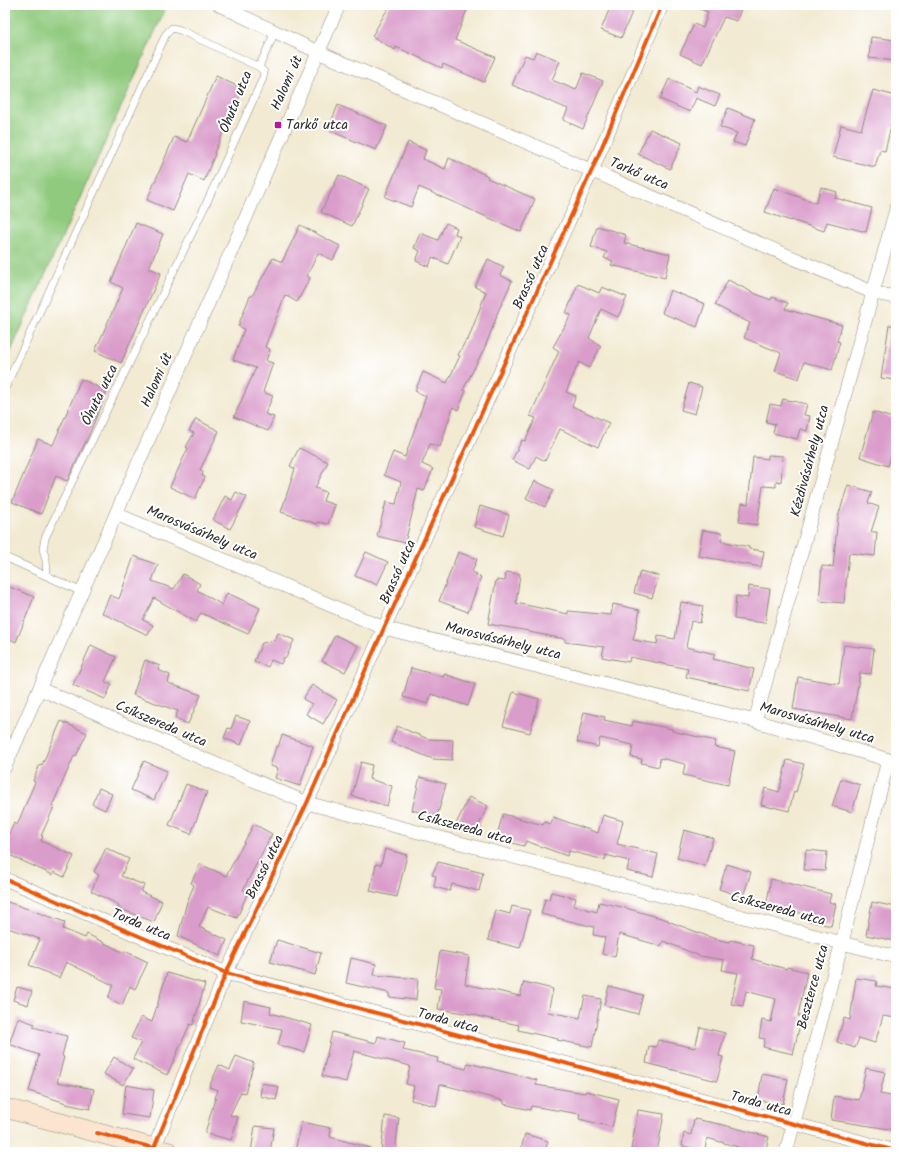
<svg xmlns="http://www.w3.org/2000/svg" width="901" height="1157" font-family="Kalam,sans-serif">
  <rect width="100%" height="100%" fill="#fff"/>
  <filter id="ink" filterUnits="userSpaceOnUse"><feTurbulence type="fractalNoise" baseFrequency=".025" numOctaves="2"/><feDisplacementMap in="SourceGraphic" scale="8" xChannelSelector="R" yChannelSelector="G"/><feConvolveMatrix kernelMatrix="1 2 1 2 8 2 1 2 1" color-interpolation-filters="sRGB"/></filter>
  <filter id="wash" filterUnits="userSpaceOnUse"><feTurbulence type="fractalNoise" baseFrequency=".012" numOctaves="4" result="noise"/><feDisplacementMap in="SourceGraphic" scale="16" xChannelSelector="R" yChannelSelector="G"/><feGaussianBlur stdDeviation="0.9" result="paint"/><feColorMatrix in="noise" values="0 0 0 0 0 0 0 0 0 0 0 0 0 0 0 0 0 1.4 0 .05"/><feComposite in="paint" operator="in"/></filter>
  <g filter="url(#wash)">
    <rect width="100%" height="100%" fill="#f2ead2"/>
    <!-- green -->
    <path fill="#90ca7e" stroke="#5e7a54" d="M5,5h162l-162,359z"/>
    <g id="blocks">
      <!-- building -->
      <path fill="#da9dcb" d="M390,5h79l-14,35 40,17 -11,25 -41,-18 -1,4 -46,-21 -1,3 -23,-14z
        M611,5h24l-14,33 -20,-8z
        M696,5h46l-5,16 -13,-4 -22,47 -22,-10 14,-30 9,4 5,-16 -13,-5z
        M871,37l25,3v21l-27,-3z
        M536,51l24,10 -8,19 24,10 7,-17 20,8 -20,48 -20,-9 5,-11 -56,-24 13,-30 8,3z
        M216,76l27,13 -29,64 1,1 -11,27 -15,-7 -16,37 -26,-11 27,-63 13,5z
        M669,79l27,13 2,-6 22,9 -5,11 -19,-8 -6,14 -30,-13z
        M873,90l23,6v32l-5,-2 -6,25 -5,-1 -5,17 -42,-10 8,-32 20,5z
        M338,105l49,21 -11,24 -48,-20z
        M728,108l27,11 -10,27 -12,-4 4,-9 -17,-6z
        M650,129l32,14 -12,26 -32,-15z
        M408,142l18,8 -3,9 22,10 4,-11 39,18 -1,2 48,21 -14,33 -102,-45 -8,20 -26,-10z
        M339,175l30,14 -17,37 -31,-14z
        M821,187l16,5 -2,6 37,10 -6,24 -39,-10 -3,9 -33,-11v1l-26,-9 9,-24 42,15z
        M136,223l27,11 -14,34 12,5 -40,90 -26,-12 28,-63 -12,-6z
        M446,223l11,5 -2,6 5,2 -12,28 -16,-7 -3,10 -13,-6 4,-10 -6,-3 6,-15 18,7z
        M300,225l40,21 -7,14 -15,-7 -11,23 3,2 -13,24 -12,-7 -20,52 5,2 -4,12 7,2 -10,29 10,4 -8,18 9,3 -6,14 -34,-14 22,-49 -23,-8 11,-31 -6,-3 12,-30h2l21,-38 9,4z
        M597,226l29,9 -2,8 46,11 -5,24 -54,-13 2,-4 -9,-3 3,-6 -16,-5z
        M488,259l16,8 -4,8 12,6 -16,35h1l-12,31 -22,43 3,1 -8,19 -5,-3 -13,40 -10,-3 -8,20 11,5 -9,22 -6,-2 -13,54 -28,-7 9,-34 10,2 5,-22 -17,-7 9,-23 12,5 21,-61 -11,-5 8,-19 24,11 13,-27 -2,-1 8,-15h2l18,-48 -11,-5z
        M728,280l28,14 15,6 1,-3 16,6 -3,6 57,16 -5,16 3,1 -8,28 -28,-8 -5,17 -24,-8 6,-18 -37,-15 6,-15 -35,-18z
        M578,284l21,9 3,-6 25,10 -9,20 -17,-8 -12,29 12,8 -12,22 -10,-6 -13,30 10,4 -4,10 37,17 -11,24 -38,-18 -15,32 -9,-5 -6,13 -18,-9 10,-20 3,1 11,-23 -6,-2 29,-65 -6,-4 18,-32 -5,-2z
        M670,290l35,14 -8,23 -35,-14z
        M889,325l7,1v54l-15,-2z
        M81,379l26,12 -19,46 -21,44 -11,-5 -15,38 -29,-12 26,-63 15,6z
        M689,383l13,4 -7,27 -14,-4z
        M783,399l24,5 -3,11 6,1 -3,15 -7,-2 -3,10 -24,-6 2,-9 -9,-2 4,-18 11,2z
        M873,412l23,7v19l-8,28 -28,-9z
        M196,419l23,12 -19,39 3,2 -1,4 3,1 -10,22 -25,-12 18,-39 -2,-1 8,-14 -5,-2z
        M299,448l29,14 -13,26 11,4 -3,9 12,4 -7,19 -10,-2 -1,2 -36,-12 14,-43 -5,-3z
        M768,455l15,1 -2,26 -5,-1v6l-13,-1 -6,39 -18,-3 3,-19 6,1 5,-47 15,2z
        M535,481l19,9 -9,17 -19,-9z
        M848,485l24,7 -4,11 11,4 -8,25h6l-2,24 -26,-3 -5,50 -25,-2 3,-35 11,1 5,-50z
        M236,492l11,5 -17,32 -17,-9 12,-24 7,4z
        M480,506l29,9 -6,21 -29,-9z
        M703,530l19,3 -1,8 28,6v2l15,2 -3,16 -63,-11z
        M366,552l22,10 -11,23 -8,-4v1l-14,-6z
        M458,552l19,7 -5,13 5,2 -1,2 5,1 -13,35 -29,-11z
        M134,556l24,9 -6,16 22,8 9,-15 17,10 -3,6 25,15 5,-12 33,15 -12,26 -47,-21 -5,9 -42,-24 -11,22 10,5 -5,10 -46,-22 8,-18 9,4z
        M640,571l19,5 -7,22 -18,-5z
        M506,572l14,2 -4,29 52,11v-3l43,4 2,-11 27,6 -7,30 24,4 1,-8 17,3 6,-37 22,4 -3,17 -9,-2 -5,26 29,7 -2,5 41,10 -5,22 -63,-14 2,-8 -58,-12 -1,5 -27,-5 2,-10 -39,-5v-3l-36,-7v-1l-41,-7 8,-44 9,1z
        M5,585l29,12 -18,45 -11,-5z
        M749,586l21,3 -5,34 -31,-4 2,-23 12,2z
        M278,633l16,7 -8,18 -2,-1 -3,7 -10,-4 -3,7 -14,-6 8,-18 13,-3z
        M335,635l23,11 -13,26 -23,-11z
        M91,645l25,12 -11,25 7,2 -7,15 -32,-14z
        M844,645l30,4 -3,25 -11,-1 -8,46 -59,-10 5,-32 41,7z
        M145,660l15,6 -2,4 12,5 -2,8 33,12 -13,29 -13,-6 3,-7 -45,-16z
        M411,668l33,9v-3l31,10 -7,22 -37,-12 -3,10 -25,-7z
        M312,685l25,15 -14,24 -17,-10 6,-10 -9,-5z
        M513,692l26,7 -9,34 -27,-7z
        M584,712l21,5 -1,3 28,6 1,-5 39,8v2l44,10 -2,6 21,4 -7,34 -45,-10 2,-11 -25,-6 -1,9 -18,-4 1,-4 -11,-2 2,-12 -33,-7 -2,9 -21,-5z
        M236,716l14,5 -9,24 -17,-7 4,-10 3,1z
        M61,721l26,12 -11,23h-2l-22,50 2,1 -13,29h2l-2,5 33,15 -10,21 -10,-5 -1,3 -48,-22v-11l9,-19 3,2 18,-43 -2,-1 7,-17 2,1z
        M397,726l31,13 25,1 -1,20 -19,-1 -42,-17z
        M282,735l31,11 -13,40 -25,-8 3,-10 -8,-2 6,-19h2z
        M787,760l17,4 -8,28 -2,-1 -5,20 -16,-4v1l-12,-3 4,-17 14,4z
        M144,761l23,10 -13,29 -23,-10z
        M361,762l11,3 -3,14 23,7 -5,20 -35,-10z
        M420,777l26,7 -9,33 -25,-7z
        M841,779l19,6 -8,27 -20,-6z
        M186,784l21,8 -16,42 -22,-9z
        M99,788l13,6 -7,16 -13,-6z
        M469,797l19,9 -13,27 -19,-9z
        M503,814l40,11 1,-3 7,2 2,-7 45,16 5,-18 20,6 -6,23 41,10 -5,23 -26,-6 2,-10 -23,-6 -1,5 -36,-9 -2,5 -41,-15 -2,5 -28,-7z
        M254,824l18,10 -29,56 5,2 -11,26 -29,-11 -9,20 28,13 -7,16 -42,-20 9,-34 7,-17 -3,-2 9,-19 26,12z
        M684,830l29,8 -8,28 -28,-8z
        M106,848l23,11 -8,17 23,9 -3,7 21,9 -8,21 -36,-14 1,-3 -28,-14 8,-16 -5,-3z
        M385,849l22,6 -10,42 -27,-6 6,-27 5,1z
        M806,850l21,2 -2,19 -21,-1z
        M438,862l45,11 -4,18 -27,-7 -2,7 -16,-4 2,-11 -4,-1z
        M727,864l24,8 -8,25 -24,-8z
        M771,879l60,15 -2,8 7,2 -5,22 -26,-6 1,-6 -40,-7z
        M551,892l25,6 -2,8 23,6 2,-10 23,5 46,13v1l47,18 14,3 1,-2 24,5 -2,14 34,10 1,-2 20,5 -9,44h4l-9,38 -30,-7 2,-8 -6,-1 3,-18 9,2 5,-23 -30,-8 -3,15 -12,-2 7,-31 -16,-3 2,-10 -24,-4 -37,-15 -2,5 -42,-12 -4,23 -13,-3 3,-17 -12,-2 1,-8 -53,-13 4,-15 4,1z
        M5,901l60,21 -2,7 22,9 2,-4 37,19 1,-2 23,11 -13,27 -5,-3 -8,19 -14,-7 5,-13 -47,-23 -7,16 -30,-13 11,-26 -35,-12z
        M872,902l24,5v34l-30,-6z
        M512,906l18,4 -10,38 -32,-8 7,-30 15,4z
        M277,940l44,13 -6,22 -45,-13z
        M440,951l29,5 -4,28 55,12 4,-14 29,7 -5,23 32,6 5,-22 16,3 -9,48 -35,-7 1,-1 -40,-9 1,-5 -42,-9v-1l-39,-6 3,-20 -7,-1z
        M351,958l25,6 -2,11 44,4 -2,21 -27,-3v-4l-43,-10z
        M167,973l38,11 -12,41 -3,-1 -23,51 -34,-16 8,-17 -10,-4 10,-21 11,5z
        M856,978l21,3 -1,5 20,3v29l-13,-2 -8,27 -16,-5 -4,10 -18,-6 7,-24 6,2z
        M609,986l34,9 -5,19 -34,-9z
        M17,987l15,4 -4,14 -15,-5z
        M244,1001l27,6 -1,6 42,12 -8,27 -26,-7 4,-16 -41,-8z
        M18,1018l17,6 -2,3 34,9 -5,20 2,1 -7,25 37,7 -4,20 -24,-5v-1l-37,-12 10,-36 -30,-11z
        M700,1027l25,6 -6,23 4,1 -6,24 -71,-18 3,-17 7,1 2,-7 37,8z
        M332,1032l44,11 2,-7 27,7 -2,7 35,8 -1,4 29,7 2,-6 69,17 -1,5 49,8 1,-2 33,8 -7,28 -33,-8 1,-5 -49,-8 -1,4 -26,-6v-3l-64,-17 -4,22 -25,-6 3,-14 -8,-2 4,-18 -56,-15 -8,31 -24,-6z
        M236,1056l18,7 -9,30 -4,-1 -11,23 8,2 -7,23 -26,-7 10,-34h2l-2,-1 3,-8 -9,-3 10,-22 11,5z
        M114,1057l19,12 -10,16 -19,-11z
        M866,1068l19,4 -5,22 16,3v33l-65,-10 3,-24 25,4z
        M762,1074l26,5 -5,25 -25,-4z
        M262,1083l17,4 -3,13 -16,-4z
        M126,1085l28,5 -4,28 -28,-4z
        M638,1110l26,4 -7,38h-16v-1l-10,-2z
        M385,1116l14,2 -4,34h-14z
        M694,1119l30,6 45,12 -4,15h-28l1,-5 -31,-9 -2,12 -23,-4 2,-13 7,2z
        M301,1122l30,6 -1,9 41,11v4h-76z
        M255,1126l19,2 -4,24h-19z
        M525,1134l23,7 -3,11h-15l-9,-3z"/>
    </g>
  </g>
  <g filter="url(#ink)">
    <use href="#blocks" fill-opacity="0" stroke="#8e8a7e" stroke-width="1"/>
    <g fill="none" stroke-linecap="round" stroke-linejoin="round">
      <!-- lane casing -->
      <g stroke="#8e8a7e" stroke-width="8">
        <path id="lane" d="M259,67l16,-35
          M5,388l161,-354 6,-6 8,2 79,37 5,5 -1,6 -57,126 -161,334 -2,11 3,11 1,16
          M5,557l77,35"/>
      </g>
      <!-- street casing -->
      <g stroke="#8e8a7e" stroke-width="14">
        <path id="street" d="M219,5l99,47 556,241 22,4
          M116,514l268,114 371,93 141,41
          M40,689l267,114 589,154
          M755,721l141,-512
          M5,767l334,-762
          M5,879l221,94 670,178
          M154,1148l72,-175 81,-170 77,-175 208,-458 70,-165
          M786,1152l56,-210 46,-182"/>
      </g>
      <!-- secondary casing -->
      <g stroke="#8e8a7e" stroke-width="20">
        <path id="secondary" d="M5,1108l164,44"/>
      </g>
      <!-- lane -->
      <use href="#lane" stroke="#fff" stroke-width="7"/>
      <!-- street -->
      <use href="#street" stroke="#fff" stroke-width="13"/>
      <!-- secondary -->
      <use href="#secondary" stroke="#fce5d0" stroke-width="19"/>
      <!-- cycleway casing -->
      <g stroke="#fff" stroke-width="6">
        <path id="cycleway" d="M5,879l221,94 670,178
          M97,1133l72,19
          M154,1148l72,-175 81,-170 77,-175 208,-458 70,-165"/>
      </g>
      <!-- cycleway -->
      <use href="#cycleway" stroke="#e8590c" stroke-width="4"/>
    </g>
  </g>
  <!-- markers -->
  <rect fill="#b5179e" stroke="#fff" stroke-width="1.5" x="274" y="121" width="8" height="8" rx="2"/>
  <g text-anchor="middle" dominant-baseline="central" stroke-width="4" stroke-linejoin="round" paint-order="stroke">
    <!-- street labels -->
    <g font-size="14" fill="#2b2b2b" stroke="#fff">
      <text transform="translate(287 83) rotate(-66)">Halomi út</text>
      <text transform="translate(236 102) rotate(-68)">Óhuta utca</text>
      <text transform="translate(639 174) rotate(23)">Tarkő utca</text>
      <text transform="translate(531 277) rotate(-66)">Brassó utca</text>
      <text transform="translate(157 380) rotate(-66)">Halomi út</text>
      <text transform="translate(100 395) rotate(-64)">Óhuta utca</text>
      <text transform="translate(810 461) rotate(-75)">Kézdivásárhely utca</text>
      <text transform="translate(202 533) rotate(23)">Marosvásárhely utca</text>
      <text transform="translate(398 572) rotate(-66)">Brassó utca</text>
      <text transform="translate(503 641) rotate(14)">Marosvásárhely utca</text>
      <text transform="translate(817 723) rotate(16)">Marosvásárhely utca</text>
      <text transform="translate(161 724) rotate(23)">Csíkszereda utca</text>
      <text transform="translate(465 828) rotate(15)">Csíkszereda utca</text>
      <text transform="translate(265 867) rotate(-64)">Brassó utca</text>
      <text transform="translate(778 909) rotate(15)">Csíkszereda utca</text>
      <text transform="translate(141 925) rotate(23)">Torda utca</text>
      <text transform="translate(813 987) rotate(-75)">Beszterce utca</text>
      <text transform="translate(448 1021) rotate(15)">Torda utca</text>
      <text transform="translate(761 1104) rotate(15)">Torda utca</text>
    </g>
    <!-- poi labels -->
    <g font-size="14" fill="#2b2b2b" stroke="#fff" text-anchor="start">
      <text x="286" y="125">Tarkő utca</text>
    </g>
  </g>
  <!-- margin -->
  <rect width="901" height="1157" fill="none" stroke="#fff" stroke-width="20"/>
</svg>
